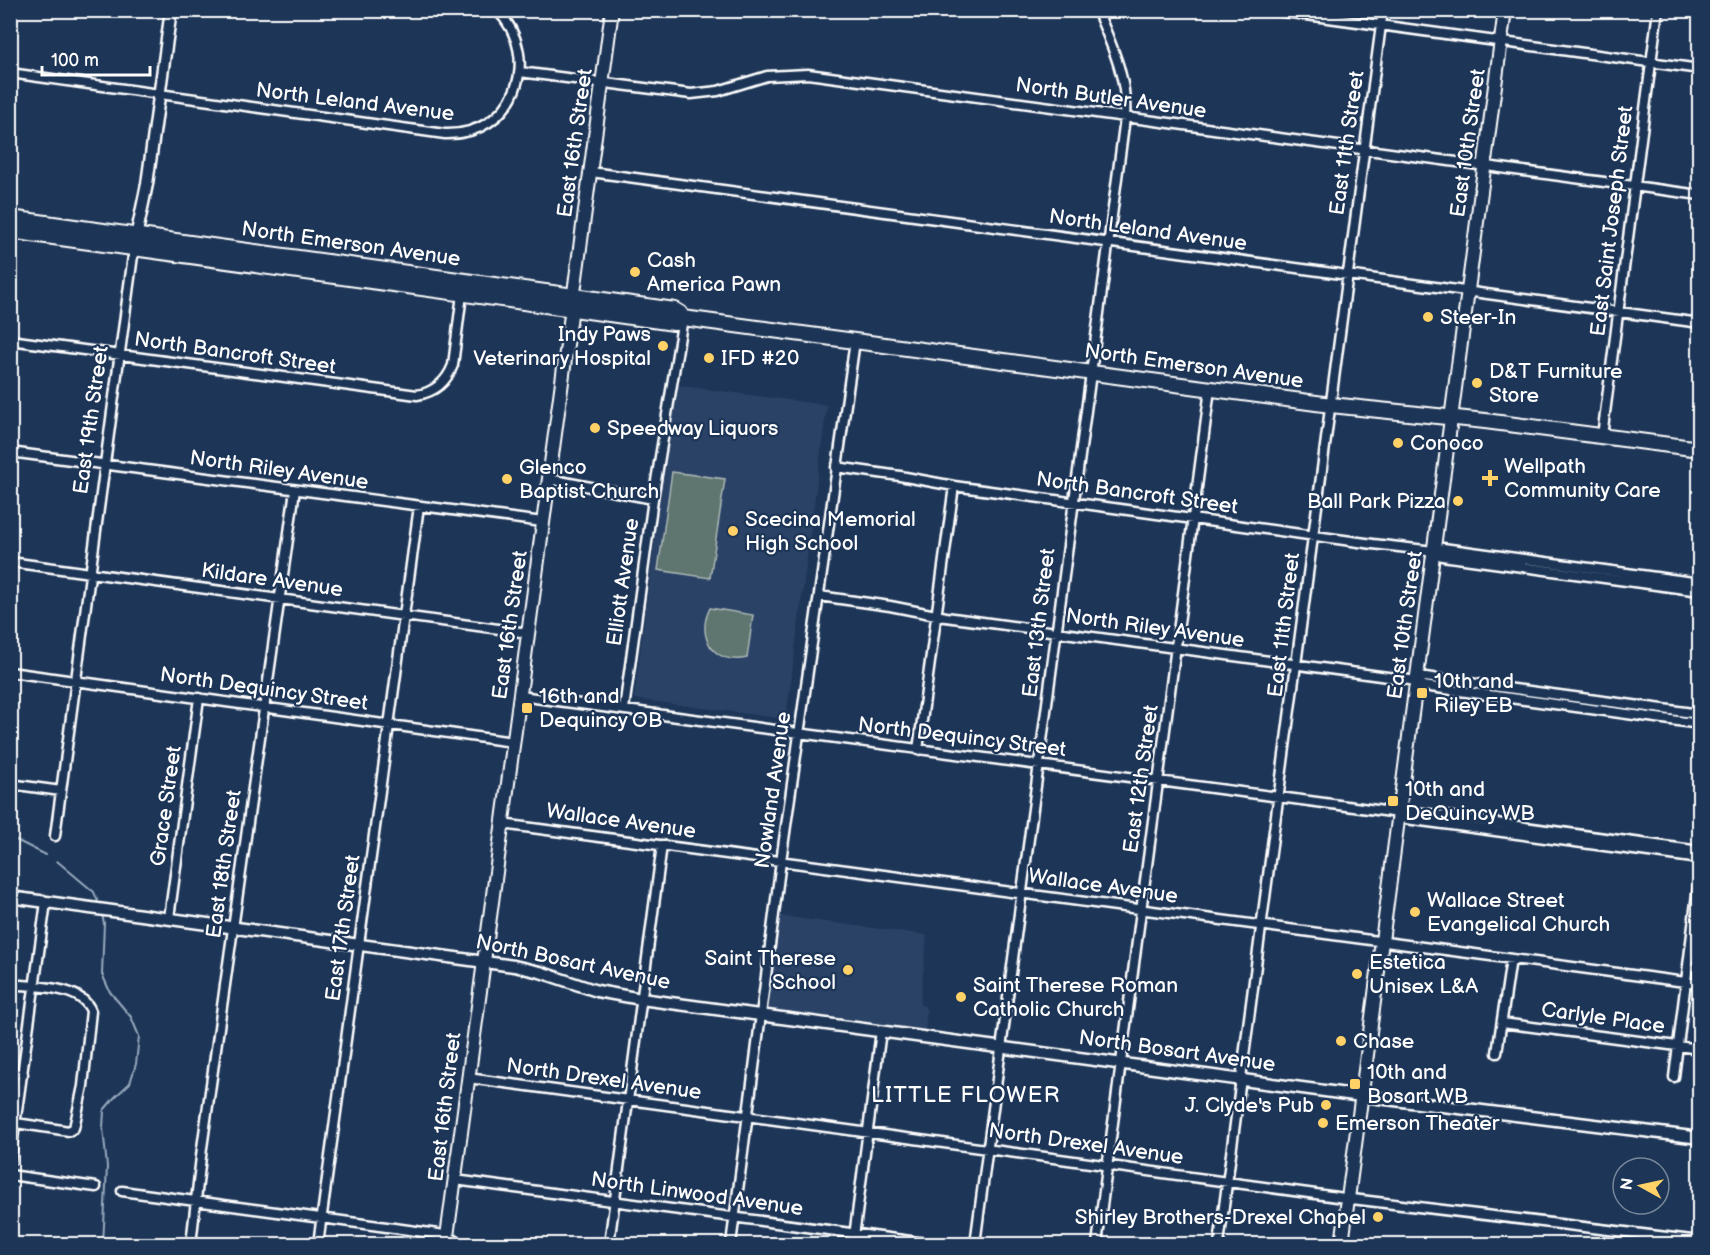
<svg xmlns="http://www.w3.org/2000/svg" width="1710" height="1255" font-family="'Balsamiq Sans',sans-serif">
  <rect width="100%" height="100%" fill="#1d3557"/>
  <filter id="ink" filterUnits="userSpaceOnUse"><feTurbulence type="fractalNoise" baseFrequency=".0167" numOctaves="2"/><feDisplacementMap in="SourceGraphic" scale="12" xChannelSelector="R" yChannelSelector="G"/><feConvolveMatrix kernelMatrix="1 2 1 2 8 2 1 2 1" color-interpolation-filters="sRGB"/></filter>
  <g filter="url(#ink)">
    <!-- built -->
    <path fill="#2b4266" d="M675,385l152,20 -41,314 -152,-20z
      M780,916l147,19 -7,70 4,1 3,5 -2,19 -157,-21z"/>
    <!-- green -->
    <path fill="#5e746f" stroke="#aebab7" stroke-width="1.5" d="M672,472l53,7 -15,99 -52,-8z
      M710,608l43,7 -6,43c-32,8 -52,-21 -37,-50z"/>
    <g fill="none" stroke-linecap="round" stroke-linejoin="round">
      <!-- stream -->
      <path stroke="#98aabe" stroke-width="2" d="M10,837l36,18
        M57,861l37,31 4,10
        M102,915l2,8 -2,51 8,18 21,25 8,19 -3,28 -6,19 -15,14 -11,13 -1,18 4,39 -4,77"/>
      <!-- minor casing -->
      <g stroke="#fff" stroke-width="13">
        <path id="minor" d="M1270,10l430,59
          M520,72l171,22 27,-3 49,-15 41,-2 892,121
          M10,73l435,61c69,2 99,-76 52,-124
          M591,172l1109,151
          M10,340l407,55c18,-3 30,-14 36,-30l9,-71
          M1602,436l56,-426
          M10,452l533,70
          M836,467l64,9 54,10 419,58 61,7 9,-3 257,35
          M549,479l104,20
          M1434,551l8,5 258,35
          M10,562l518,71
          M819,596l71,10 56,11 471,64 6,5 277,38
          M10,672l503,70
          M1417,681l8,-4 275,37
          M520,696l879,117 9,-2 292,40
          M624,709l29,-210 30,-181
          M918,750l36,-264
          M10,784l51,7
          M1399,813l7,6 294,40
          M502,824l1198,160
          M55,836l79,-588
          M169,918l30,-220
          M10,984c25,3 71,1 81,27l-8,75 -9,42 -5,3 -53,-8
          M1502,1023l198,26
          M1497,1053l14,-94
          M10,1072l13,2
          M1674,1077l26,-207
          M468,1078l884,121 348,42
          M10,1161l36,-259
          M10,1175l86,12
          M455,1180l478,64
          M122,1191l316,43 10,2 13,8
          M191,1244l11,-96 93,-658
          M318,1244l101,-738
          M609,1244l53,-399
          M731,1244l50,-383 74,-520
          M853,1244l28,-213
          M975,1244l150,-1126c3,-39 -13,-72 -28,-108
          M1097,1244l113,-855
          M1219,1244l164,-1234"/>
      </g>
      <!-- tertiary casing -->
      <g stroke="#fff" stroke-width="15">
        <path id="tertiary" d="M135,242l12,-58 24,-174
          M10,897l504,69 26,6 57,19 44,8 713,96 346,43"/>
      </g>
      <!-- secondary casing -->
      <g stroke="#fff" stroke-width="16">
        <path id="secondary" d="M446,1244l166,-1234
          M1342,1244l163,-1234"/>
      </g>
      <!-- primary casing -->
      <g stroke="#fff" stroke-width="18">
        <path id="primary" d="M10,218l665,92 5,3 3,5
          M10,231l664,92 9,-5 648,87 154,16 215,28"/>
      </g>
      <!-- minor -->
      <use href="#minor" stroke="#1d3557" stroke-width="8"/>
      <!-- tertiary -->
      <use href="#tertiary" stroke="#1d3557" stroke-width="10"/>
      <!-- secondary -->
      <use href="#secondary" stroke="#1d3557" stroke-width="12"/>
      <!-- primary -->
      <use href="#primary" stroke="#1d3557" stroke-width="14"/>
    </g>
  </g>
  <!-- markers -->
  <g fill="#ffd166" stroke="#1d3557" stroke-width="2">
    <circle cx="635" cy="272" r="6"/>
    <circle cx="1428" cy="317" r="6"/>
    <circle cx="663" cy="346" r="6"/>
    <circle cx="709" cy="358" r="6"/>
    <circle cx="1477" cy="383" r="6"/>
    <circle cx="595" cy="428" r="6"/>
    <circle cx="1398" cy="443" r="6"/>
    <path d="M1487 469h6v6h6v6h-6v6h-6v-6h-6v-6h6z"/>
    <circle cx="507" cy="479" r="6"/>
    <circle cx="1458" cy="501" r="6"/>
    <circle cx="733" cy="531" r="6"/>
    <rect x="1416" y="687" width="12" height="12" rx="3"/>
    <rect x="521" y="702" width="12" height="12" rx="3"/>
    <rect x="1387" y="795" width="12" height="12" rx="3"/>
    <circle cx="1415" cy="912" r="6"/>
    <circle cx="848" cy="970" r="6"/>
    <circle cx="1357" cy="974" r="6"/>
    <circle cx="961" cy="997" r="6"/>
    <circle cx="1341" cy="1041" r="6"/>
    <rect x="1349" y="1078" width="12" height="12" rx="3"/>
    <circle cx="1326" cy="1105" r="6"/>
    <circle cx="1323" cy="1123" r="6"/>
    <circle cx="1378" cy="1217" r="6"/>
  </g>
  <g text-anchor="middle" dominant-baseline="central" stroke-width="4.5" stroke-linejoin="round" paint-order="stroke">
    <!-- street labels -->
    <g font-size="21" fill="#fff" stroke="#1d3557">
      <text transform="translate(1111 98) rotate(8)">North Butler Avenue</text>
      <text transform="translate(355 102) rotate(7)">North Leland Avenue</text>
      <text transform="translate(575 143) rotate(-82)">East 16th Street</text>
      <text transform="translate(1347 143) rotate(-82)">East 11th Street</text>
      <text transform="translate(1468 143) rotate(-82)">East 10th Street</text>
      <text transform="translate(1612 221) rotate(-83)">East Saint Joseph Street</text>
      <text transform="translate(1148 230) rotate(8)">North Leland Avenue</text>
      <text transform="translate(351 244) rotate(8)">North Emerson Avenue</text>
      <text transform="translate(235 353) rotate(8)">North Bancroft Street</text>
      <text transform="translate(1194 366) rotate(8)">North Emerson Avenue</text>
      <text transform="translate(91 420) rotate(-82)">East 19th Street</text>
      <text transform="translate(279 470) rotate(8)">North Riley Avenue</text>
      <text transform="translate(1137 493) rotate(8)">North Bancroft Street</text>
      <text transform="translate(272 580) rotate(8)">Kildare Avenue</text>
      <text transform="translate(623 582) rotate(-82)">Elliott Avenue</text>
      <text transform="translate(1039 623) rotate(-83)">East 13th Street</text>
      <text transform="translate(510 625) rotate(-82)">East 16th Street</text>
      <text transform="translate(1284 625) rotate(-83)">East 11th Street</text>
      <text transform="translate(1405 625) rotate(-82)">East 10th Street</text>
      <text transform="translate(1155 628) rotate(8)">North Riley Avenue</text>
      <text transform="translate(264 689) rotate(8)">North Dequincy Street</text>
      <text transform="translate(962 737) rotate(7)">North Dequincy Street</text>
      <text transform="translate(1141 779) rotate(-82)">East 12th Street</text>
      <text transform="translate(773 790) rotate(-82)">Nowland Avenue</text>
      <text transform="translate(166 806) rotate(-82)">Grace Street</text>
      <text transform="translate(621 821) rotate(8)">Wallace Avenue</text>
      <text transform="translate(224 864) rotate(-82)">East 18th Street</text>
      <text transform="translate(1103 886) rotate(8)">Wallace Avenue</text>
      <text transform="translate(343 928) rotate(-82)">East 17th Street</text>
      <text transform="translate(573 962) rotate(12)">North Bosart Avenue</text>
      <text transform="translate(1603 1018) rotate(8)">Carlyle Place</text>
      <text transform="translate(1177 1051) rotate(8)">North Bosart Avenue</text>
      <text transform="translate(604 1079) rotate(8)">North Drexel Avenue</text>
      <text transform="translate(445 1107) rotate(-83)">East 16th Street</text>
      <text transform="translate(1086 1144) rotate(8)">North Drexel Avenue</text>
      <text transform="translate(697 1194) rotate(8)">North Linwood Avenue</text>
    </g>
    <!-- poi labels -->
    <g font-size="21" fill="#fff" stroke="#1d3557" text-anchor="start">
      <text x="647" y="260">Cash<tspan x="647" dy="24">America Pawn</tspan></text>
      <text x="1440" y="317">Steer-In</text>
      <text x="651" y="334" text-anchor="end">Indy Paws<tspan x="651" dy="24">Veterinary Hospital</tspan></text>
      <text x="721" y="358">IFD #20</text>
      <text x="1489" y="371">D&amp;T Furniture<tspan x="1489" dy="24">Store</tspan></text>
      <text x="607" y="428">Speedway Liquors</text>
      <text x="1410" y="443">Conoco</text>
      <text x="1504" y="466">Wellpath<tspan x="1504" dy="24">Community Care</tspan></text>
      <text x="519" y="467">Glenco<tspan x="519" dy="24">Baptist Church</tspan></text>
      <text x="1446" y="501" text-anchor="end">Ball Park Pizza</text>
      <text x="745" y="519">Scecina Memorial<tspan x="745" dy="24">High School</tspan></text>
      <text x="1434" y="681">10th and<tspan x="1434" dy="24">Riley EB</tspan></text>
      <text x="539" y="696">16th and<tspan x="539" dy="24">Dequincy OB</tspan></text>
      <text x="1405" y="789">10th and<tspan x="1405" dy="24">DeQuincy WB</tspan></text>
      <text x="1427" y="900">Wallace Street<tspan x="1427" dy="24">Evangelical Church</tspan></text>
      <text x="836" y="958" text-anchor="end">Saint Therese<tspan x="836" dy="24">School</tspan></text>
      <text x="1369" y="962">Estetica<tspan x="1369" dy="24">Unisex L&amp;A</tspan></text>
      <text x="973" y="985">Saint Therese Roman<tspan x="973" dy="24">Catholic Church</tspan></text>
      <text x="1353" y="1041">Chase</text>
      <text x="1367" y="1072">10th and<tspan x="1367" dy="24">Bosart WB</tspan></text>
      <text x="1314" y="1105" text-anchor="end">J. Clyde's Pub</text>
      <text x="1335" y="1123">Emerson Theater</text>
      <text x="1366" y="1217" text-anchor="end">Shirley Brothers-Drexel Chapel</text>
    </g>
    <!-- neighbourhood labels -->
    <g font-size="22" letter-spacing="1.5" fill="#fff" stroke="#1d3557">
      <text x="966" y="1095">LITTLE FLOWER</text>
    </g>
  </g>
  <!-- margin -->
  <rect width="1710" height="1255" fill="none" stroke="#1d3557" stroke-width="36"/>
  <rect x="18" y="18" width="1674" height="1219" fill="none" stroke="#fff" stroke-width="2" filter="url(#ink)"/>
  <!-- north arrow -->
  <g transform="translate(1641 1186) rotate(278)"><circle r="28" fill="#1d3557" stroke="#77869a" stroke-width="1.5"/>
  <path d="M0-4.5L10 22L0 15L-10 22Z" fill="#ffd166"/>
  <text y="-9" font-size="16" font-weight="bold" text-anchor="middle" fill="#ffffff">N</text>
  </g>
  <!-- scale -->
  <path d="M42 66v9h108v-9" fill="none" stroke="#ffffff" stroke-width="3"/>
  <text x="51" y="66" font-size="18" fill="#ffffff" stroke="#1d3557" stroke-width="4.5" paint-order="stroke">100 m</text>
</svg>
